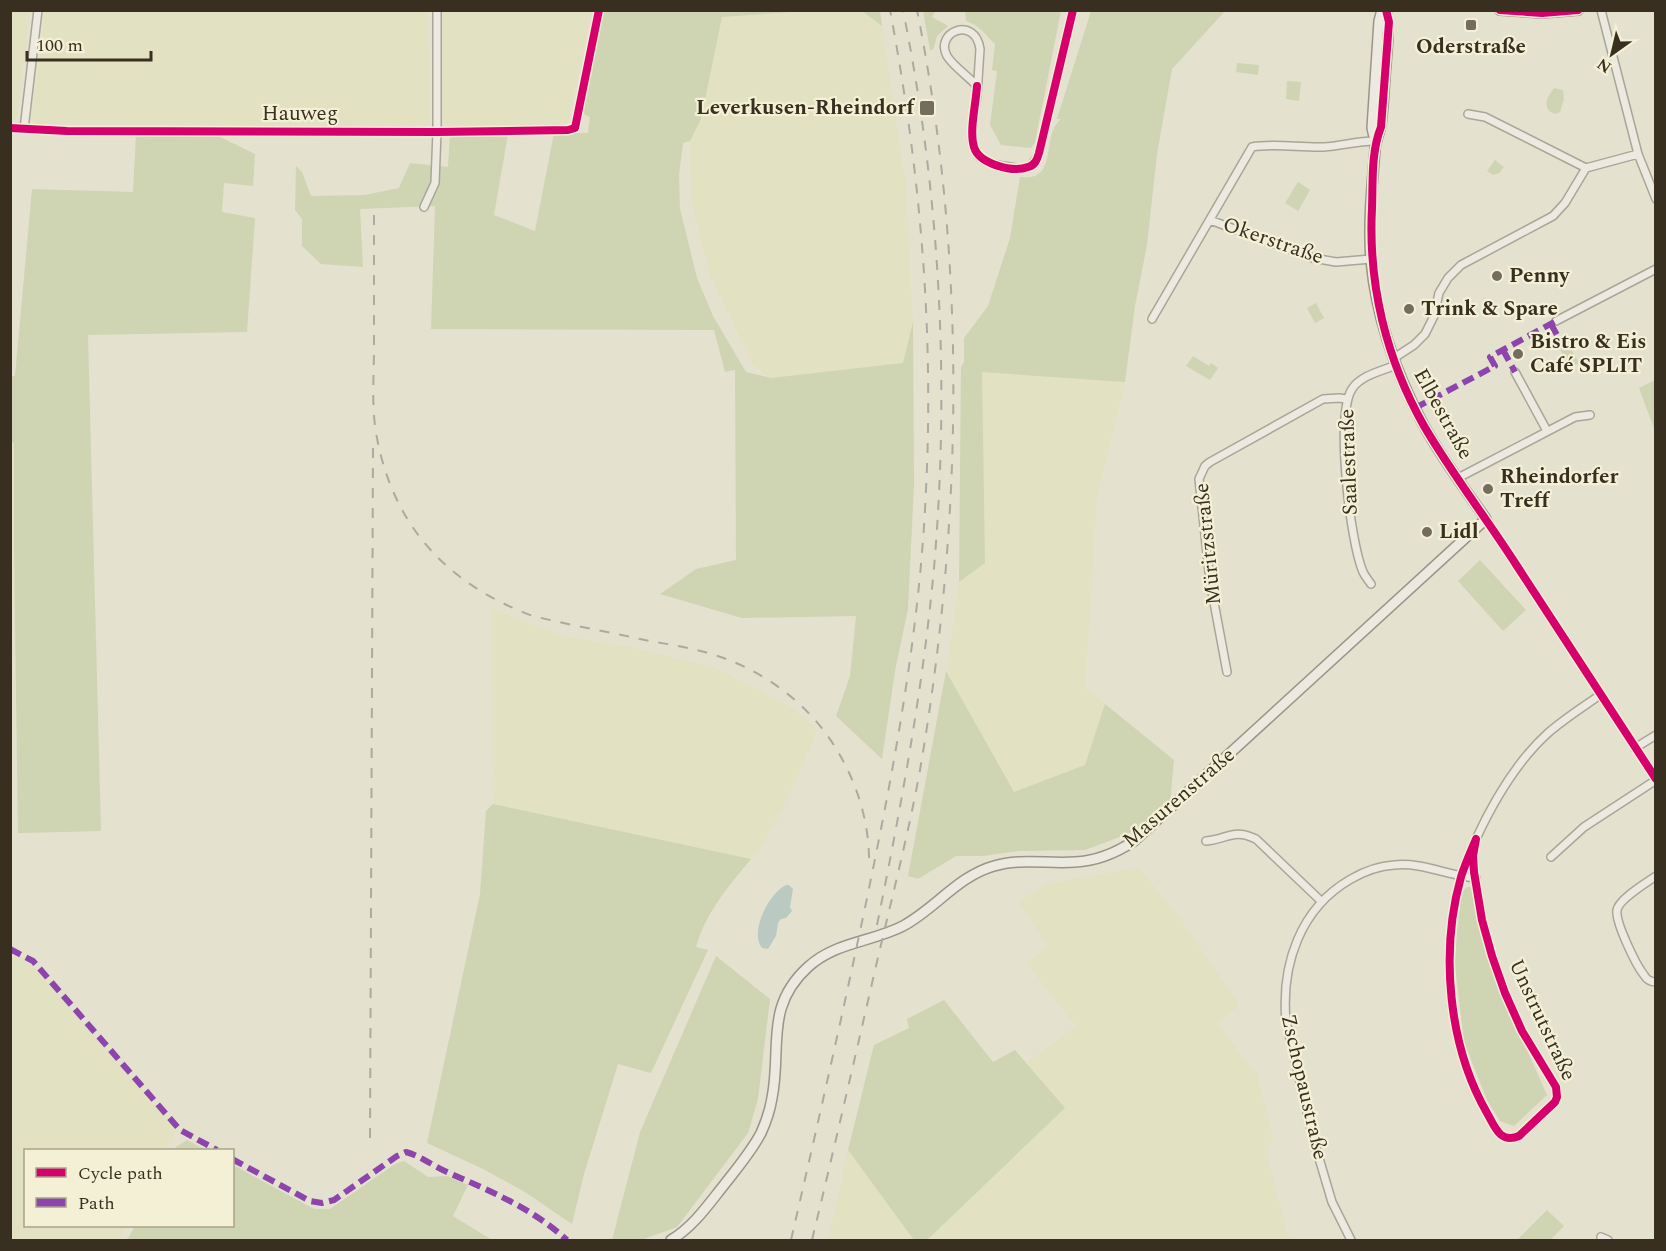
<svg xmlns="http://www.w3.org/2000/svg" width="1666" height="1251" font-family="Spectral,serif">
  <rect width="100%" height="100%" fill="#e4e1cf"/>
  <!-- farmland -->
  <path fill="#e2e1c1" d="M11,10l19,1 -13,105 -6,5z
    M776,10l86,1 20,15 23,155 8,141 -10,41 -132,15 -18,-13 -45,-96 -17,-66 -1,-62 11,-22 21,-102z
    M45,11h383l2,115 -395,-2 -3,-9z
    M443,11h149l-24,112 -3,4 -118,-2 -5,-3z
    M982,371l143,11 -28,114 -12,192 20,16 -20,61 -71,28 -67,-122 12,-89 25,-19z
    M10,442h4l-1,296 -2,116z
    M492,609l70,27 73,12 79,19 77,40 26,23 -16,39 -18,39 -24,42 -8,9 -258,-55z
    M1139,868l37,45 64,92 -23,18 40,53 16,62 -7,14 23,88h-362l137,-132 -37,-45 49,-37 -49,-62 21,-17 -29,-45 27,-18z
    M11,956l12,1 9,8 142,162 1,5 -10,18h-139v76h100l-8,14h-107z
    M848,1150l66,90h-86z"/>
  <!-- green -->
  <path fill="#cfd4b2" d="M604,11h201l-83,6 -21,102 -11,22 -7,2 -4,32 1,34 17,69 16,38 33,56 25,6 132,-15 10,-41 1,162 -6,125 -13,62 -13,88 -46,-43 14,-40 6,-60 -114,2 -82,-24 36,-25 40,-9 -1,-190 -10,2 -11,-42 -283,-1 4,-123 -75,3 3,58 -42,-3 -19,-18v-27l-7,-9 1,-44 6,6 9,24 54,-1 34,-7 11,-25 38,4 2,-32 58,-1 -14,81 41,16 19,-98h34l2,-16 -8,-4z
    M862,11h18l2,15z
    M923,11h12l-3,6 16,9 -11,10 -4,14h-3z
    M965,11h96l-26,131 -4,6 -30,-3 -11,-20 7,-54 -5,-1 3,-26c-10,-9 -15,-19 -29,-23z
    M1091,11h134l-53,58 -15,85 -10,91 -12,61 -10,76 -143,-10 3,191 -26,19 2,-215 3,-5v-24l24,-32 22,-68 10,-61c35,5 24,-31 35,-51 2,-3 4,-5 6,-7h-4z
    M1237,63l22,2 -1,10 -22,-3z
    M1287,81l14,1 -2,19 -13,-2z
    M1554,88l9,2 1,9 -4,13 -5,2c-14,-5 -8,-17 -1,-26z
    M136,134l80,1 39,19 -2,32 -29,-3 -2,29 33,6 -8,114 -159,3 13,496 -78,2h-5l-4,-282v-108l-3,-1v-66h4l17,-187 101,3z
    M1495,160l9,7 -5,6 -6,2 -6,-4z
    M1298,182l12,8 -12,21 -13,-8z
    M1316,303l8,15 -9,5 -8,-15z
    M1568,344l11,19 -14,8c-3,-8 -1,-15 -5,-23z
    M1193,356l16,10 2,-3 7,5 -8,12 -24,-14z
    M1655,380v51l-16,-43z
    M1480,560l46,50 -23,21 -45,-50z
    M946,671l68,121 71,-27 20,-61 69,56 -4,44 -42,30 -43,16 -67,1 -35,5h-27l-38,23 -10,-3z
    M493,804l258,55c-23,28 -45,53 -55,88l12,3 -57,123 -33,-9 -34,110 -12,50 -47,-32 -42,-23 -56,-26 53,-249 6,-83z
    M1467,887h3l3,5 8,41 14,45 52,117 -33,31 -14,-5 -13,-21 -23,-58 -9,-75 2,-36 5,-39z
    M716,956l54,43 -12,100 -10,34 -71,94 -36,13h-29l28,-108z
    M944,1000l49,62 22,-12 50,58 -138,132h-13l-66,-90 26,-105 35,-17 -2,-9z
    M187,1140l19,10h-32l2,-3z
    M404,1161l24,16 19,-1 21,9 -15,31 39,24h-365l8,-14h97l1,-61 81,44h16l65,-45z
    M1547,1210l17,16 -14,14h-33z"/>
  <!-- water -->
  <path fill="#bacac2" d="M786,885h3l4,4 -3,18 2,4 -6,7 -5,1 -3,4 -2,13 -8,13 -6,-1c-13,-16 7,-55 24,-63z"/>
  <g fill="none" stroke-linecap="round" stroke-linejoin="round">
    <!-- minor casing -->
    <g stroke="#a9a698" stroke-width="10">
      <path id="minor" d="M1601,10l37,144 18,45
        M977,86c-8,-9 -24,-20 -30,-30 -13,-24 28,-41 33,-7 -1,15 -2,30 -3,46 -2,15 -9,41 -2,55 6,14 22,15 35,17 15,3 23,1 29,-14l34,-143
        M1468,114l17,3 101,51
        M10,128l57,3 370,1 131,-2 7,-2 24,-118
        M24,129l14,-119
        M424,207l11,-24 2,-51v-122
        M1210,220l103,38 23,4 35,-3
        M1152,319l100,-172c24,-4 48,1 72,0 17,-1 33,-6 51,-6
        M1556,321l100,-52
        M1394,358l20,-13 11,-11 9,-18 5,-23 9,-15 13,-13 92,-49 12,-13 21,-35 52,-14
        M1515,372l32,59
        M1458,478l117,-61 15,-2
        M1486,519l170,260
        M1371,584c-3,-4 -6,-8 -8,-12 -13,-30 -28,-157 -11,-183 9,-14 30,-18 44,-24
        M1227,672l-17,-91 -11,-102 6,-13 5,-4 113,-63 16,-1 7,1
        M1635,748l21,-13
        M1476,839l-3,17 1,16 8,48 10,36 13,37 17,38 34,56 1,10 -2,5 -36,34c-19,8 -24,-9 -32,-23 -39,-68 -47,-162 -26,-236 4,-13 10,-26 15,-38z
        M1476,839c18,-39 40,-77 72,-106 16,-14 35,-26 52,-38
        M1206,841c22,-2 27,-13 50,-2l65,62
        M1551,857l33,-30 72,-47
        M1656,876c-10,7 -37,23 -39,34 -2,12 19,55 27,65 3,5 6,7 12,7
        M1601,1237l7,3
        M1351,1240l-19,-38 -19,-64 -27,-117c-5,-56 14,-113 65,-142 14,-8 27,-13 43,-14 29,-3 54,11 82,13"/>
    </g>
    <!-- secondary casing -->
    <g stroke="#999588" stroke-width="12">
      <path id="secondary" d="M1500,10l42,3 36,-3
        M1375,141l-3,-13 7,-107 3,-11
        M671,1240c22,-13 37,-35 53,-55 13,-17 27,-33 37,-52 5,-11 9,-23 11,-35 10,-50 -8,-91 36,-131 27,-25 64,-25 95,-41 32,-17 55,-50 91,-60 26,-8 54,-2 81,-4 22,-1 41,-9 59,-21l352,-322c-22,-31 -45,-62 -63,-95 -27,-51 -47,-107 -52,-164 -3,-36 1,-74 4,-110 0,-9 5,-17 6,-26 3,-20 3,-40 5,-59 1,-18 4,-37 0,-55"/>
    </g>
    <!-- minor -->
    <use href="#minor" stroke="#eceae0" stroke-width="7"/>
    <!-- secondary -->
    <use href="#secondary" stroke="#eceae0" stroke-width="9"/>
    <!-- rail -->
    <path stroke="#acaaa1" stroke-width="2" stroke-dasharray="10 10" stroke-linecap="butt" d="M374,215c0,44 0,88 0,132 0,30 -3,61 3,91 17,90 72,147 156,178 37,9 75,16 112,24 21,4 43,7 63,13 56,16 105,53 133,104 19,34 29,71 28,110
      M877,925c24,-118 46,-237 57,-357 16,-186 6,-374 -31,-558
      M370,1138l3,-692
      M791,1240c26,-113 52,-227 76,-342 28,-135 53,-270 59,-408 8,-161 -6,-321 -36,-480
      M812,1240c22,-91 43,-183 64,-274 15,-65 32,-130 44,-196 43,-250 47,-510 -3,-760"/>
    <!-- quiet -->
    <path stroke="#8e44ad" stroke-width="6" stroke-dasharray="12 6" stroke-linecap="butt" d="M1551,324l12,22
      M1503,350l12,22
      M1415,408l80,-42 -5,-9 66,-36
      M10,949l23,12 147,169 37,20
      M232,1159l78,42 12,2 12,-3 63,-44 9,-4c15,4 27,14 41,20 43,19 85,36 120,68"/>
    <!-- cycleway casing -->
    <g stroke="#f4f0d6" stroke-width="11">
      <path id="cycleway" d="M1386,10l3,12 -8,105c-10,25 -8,54 -9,81 -4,76 14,151 52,218 28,48 63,93 93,140 46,71 93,142 139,213
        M1500,10l42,3 36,-3
        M977,86c-1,18 -8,45 -3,61 5,17 39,26 54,20 7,-2 9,-7 11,-14l34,-143
        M10,128l57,3 370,1 131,-2 7,-2 24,-118
        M1476,839l-3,17 1,16 8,48 10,36 13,37 17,38 34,56 1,10 -2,5 -36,34c-19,8 -24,-9 -32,-23 -39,-68 -47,-162 -26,-236 4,-13 10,-26 15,-38z"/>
    </g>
    <!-- cycleway -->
    <use href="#cycleway" stroke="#d6006c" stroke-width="8"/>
  </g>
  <!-- markers -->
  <g fill="#746d5d" stroke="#f4f0d6" stroke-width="2">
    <rect x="1465" y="19" width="12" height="12" rx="3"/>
    <rect x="919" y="100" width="16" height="16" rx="3"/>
    <circle cx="1497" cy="276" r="6"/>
    <circle cx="1409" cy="309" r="6"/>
    <circle cx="1518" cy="354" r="6"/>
    <circle cx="1488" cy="489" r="6"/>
    <circle cx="1427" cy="532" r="6"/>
  </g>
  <g text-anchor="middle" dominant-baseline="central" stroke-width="4.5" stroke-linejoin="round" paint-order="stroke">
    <!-- poi labels -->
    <g font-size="21" font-weight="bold" fill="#382f20" stroke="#f4f0d6" text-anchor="start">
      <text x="1471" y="47" text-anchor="middle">Oderstraße</text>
      <text x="914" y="108" text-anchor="end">Leverkusen-Rheindorf</text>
      <text x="1509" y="276">Penny</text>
      <text x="1421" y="309">Trink &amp; Spare</text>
      <text x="1530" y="342">Bistro &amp; Eis<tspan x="1530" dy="24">Café SPLIT</tspan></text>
      <text x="1500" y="477">Rheindorfer<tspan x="1500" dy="24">Treff</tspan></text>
      <text x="1439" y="532">Lidl</text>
    </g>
    <!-- street labels -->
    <g font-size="21" fill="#382f20" stroke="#f4f0d6">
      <text x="300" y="114">Hauweg</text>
      <text transform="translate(1273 241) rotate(19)">Okerstraße</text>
      <text transform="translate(1443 414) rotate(61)">Elbestraße</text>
      <text transform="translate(1349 462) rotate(-92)">Saalestraße</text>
      <text transform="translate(1208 544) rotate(-96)">Müritzstraße</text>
      <text transform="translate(1179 798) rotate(-41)">Masurenstraße</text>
      <text transform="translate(1542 1020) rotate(65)">Unstrutstraße</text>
      <text transform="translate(1304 1087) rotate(77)">Zschopaustraße</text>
    </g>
  </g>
  <!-- border -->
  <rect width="1666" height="1251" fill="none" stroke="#382f20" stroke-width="24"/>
  <!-- legend -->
  <rect x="24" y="1149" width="210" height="78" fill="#f4f0d6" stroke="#a9a38d" stroke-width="1.5"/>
  <rect x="36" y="1168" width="30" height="9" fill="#d6006c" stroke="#a9a38d" stroke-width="1.5"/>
  <text x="78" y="1179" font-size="18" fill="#382f20">Cycle path</text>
  <rect x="36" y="1198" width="30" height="9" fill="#8e44ad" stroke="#a9a38d" stroke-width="1.5"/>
  <text x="78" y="1209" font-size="18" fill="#382f20">Path</text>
  <!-- north arrow -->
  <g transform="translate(1612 54) rotate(214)" stroke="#f4f0d6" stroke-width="4.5" paint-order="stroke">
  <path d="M0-4.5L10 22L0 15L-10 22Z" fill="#382f20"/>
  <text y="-9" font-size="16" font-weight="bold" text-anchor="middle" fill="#382f20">N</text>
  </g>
  <!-- scale -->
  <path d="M27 51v9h124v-9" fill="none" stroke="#382f20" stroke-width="3"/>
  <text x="36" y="51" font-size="18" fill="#382f20" stroke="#f4f0d6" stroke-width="4.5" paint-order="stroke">100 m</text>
</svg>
